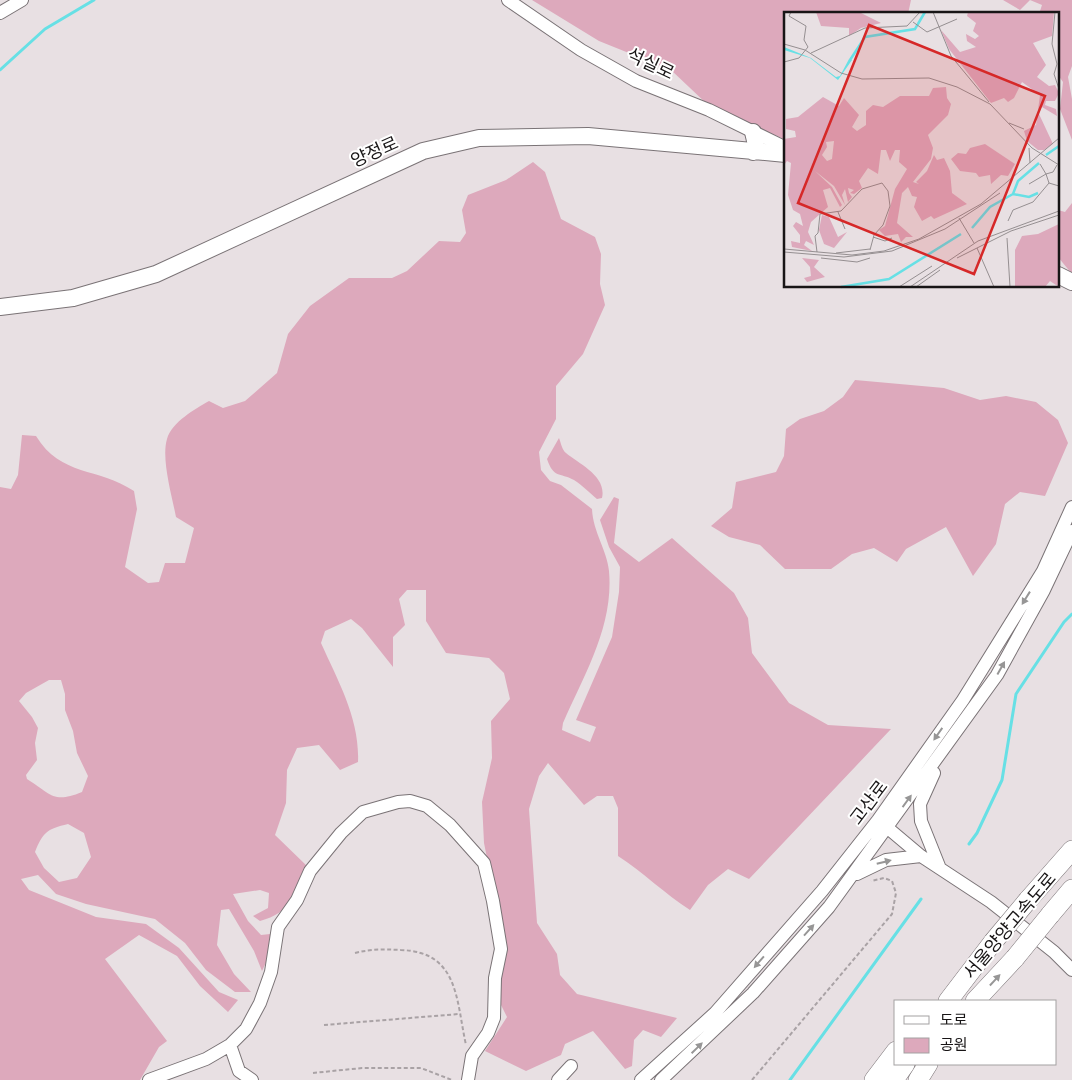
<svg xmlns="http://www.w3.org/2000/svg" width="1072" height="1080" font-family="'Exo 2','Noto Sans KR',sans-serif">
  <rect width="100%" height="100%" fill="#e8e0e3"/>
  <!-- green -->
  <path fill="#dda9bc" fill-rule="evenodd" d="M532,0h379l-3,14h-122v126l-78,-35 -37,-35 -72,-29z
    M1003,0h69v66l-4,11 4,22v41l-12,-31 3,-27 -5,-7v-61h-19l3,-9 -12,-5 -10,10z
    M533,162l12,10 16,47 34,18 6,17 -1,30 5,21 -22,49 -27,32v33l-17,33 2,18 9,11 11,4 31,24c1,23 15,41 17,62 5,55 -25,104 -46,152l-1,7 28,12 6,-15 -20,-7 36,-83 7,-45 1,-25 -11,-20 -9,-27 14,-23 5,2 -5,44 25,19 33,-24 62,55 14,25 4,35 37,50 39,22 63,4 -142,150 -21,-10 -20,16 -18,25c-25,-16 -46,-37 -72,-54v-48l-5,-12h-16l-13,9 -36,-42 -9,13 -10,33 8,114 20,31 3,21 17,19 100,24 -16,19 -18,-7 -9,10 -2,26 -7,3 -32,-38 -28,13 -4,11 -35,16 -41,-20 22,-34 -8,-16 6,-53 -21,-105 -2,-41 10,-44 -1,-37 19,-22 -6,-26 -15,-15 -43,-5 -20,-32v-31h-19l-8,9 6,26 -12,12v30l-31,-39 -11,-9 -26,12 -4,12c17,38 39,76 37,119l-18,8 -21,-25 -22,3 -10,22 -1,33 -11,32 32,31c-12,28 -16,47 -47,55l-7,-5 15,-8 1,-15 -9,-3 -27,4 15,27 13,14 9,-1 1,18 -9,19 -8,-20 -25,-42 -8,1 -4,35 17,29 17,18h-16l-29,-22 -21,-27 -30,-24 -69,-15 -30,-10 -18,-19 -17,4 8,11 67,27 50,7 33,24 40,44 19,8 -10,12 -28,-26 -23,-30 -38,-21 -34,24 62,82 -8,6 -19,33h-140v-593l11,2 7,-14 4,-40 14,1c25,41 62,31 98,55l3,18 -12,58 23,16 11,-1 6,-19h20l9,-35 -18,-11c-4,-21 -15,-58 -9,-78 5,-17 28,-30 42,-38l14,7 22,-7 32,-28 11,-39 22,-28 39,-28h43l15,-7 32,-30 21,1 6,-9 -4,-23 6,-15 38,-15zM49,680h12l4,14v16l8,21 4,22 11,23 -6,16c-29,12 -31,2 -55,-13l-1,-4 11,-15 -2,-17 3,-15 -6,-11 -13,-16 7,-8zM68,824l16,9 7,24 -14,21 -18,4 -15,-14 -9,-16c8,-20 12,-23 33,-28z
    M1072,203v71l-14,-17v-47l7,2z
    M855,380l89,8 36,12 26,-4 30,6 22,18 10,23 -23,53 -25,-4 -15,12 -9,40 -23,32 -27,-49 -40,22 -9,13 -23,-14 -22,6 -21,15h-46l-25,-24 -31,-8 -18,-11 21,-18 4,-26 40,-10 8,-16 2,-27 14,-10 24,-8 19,-14z
    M559,438c2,5 3,12 7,15 13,11 41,23 36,45l-5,1c-7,-6 -15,-14 -23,-19 -15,-8 -20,-1 -27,-21z"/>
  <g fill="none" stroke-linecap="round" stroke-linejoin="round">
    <!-- stream -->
    <path stroke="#67e0e5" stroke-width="3" d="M0,70l45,-41 49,-29
      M969,844l8,-11 25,-53 14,-86 48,-72 8,-8
      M790,1080l131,-181"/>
    <!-- minor casing -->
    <g stroke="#7a7376" stroke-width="14">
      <path id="minor" d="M508,0l73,50 55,31 73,29 77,38
        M0,13l22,-13
        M934,773l-14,31 1,17 18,45
        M883,824l38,32 70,46 63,50 18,18
        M857,874l29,-14 35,-4
        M230,1045l9,26 13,9
        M149,1080l57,-21 24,-14 16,-16 14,-26 11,-31 7,-45 19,-27 13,-29 31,-38 22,-21 35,-10 12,-1 17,5 23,19 34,38 9,38 8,48 -6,29 -1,40 -6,15 -16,23 -4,24
        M558,1080l13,-14
        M641,1080l74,-67 107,-122 56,-71 85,-120 80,-129 29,-64
        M661,1080l92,-87 76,-86 168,-232 47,-85 28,-59"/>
    </g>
    <!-- major casing -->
    <g stroke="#7a7376" stroke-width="18">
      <path id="major" d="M753,152l3,-7 -3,-13
        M1058,275l14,7
        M0,307l73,-9 83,-24 267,-123 56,-13 109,-2 198,18"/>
    </g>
    <!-- highway casing -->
    <g stroke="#7a7376" stroke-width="20">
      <path id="highway" d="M1028,900l44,-50
        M1050,915l22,-26
        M948,1001l45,-59
        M975,1001l40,-43
        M874,1080l22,-29
        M894,1080l11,-16
        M918,1080l10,-16"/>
    </g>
    <!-- path -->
    <path stroke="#a9a2a5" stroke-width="2" stroke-dasharray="4 2.5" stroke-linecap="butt" d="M355,953c16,-4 29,-4 46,-3 58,2 55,50 65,95
      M324,1025l135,-11
      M313,1073l49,-5h59l31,12
      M752,1080l140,-166 4,-21 -4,-12 -8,-3 -13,3"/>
    <!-- minor -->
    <use href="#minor" stroke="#fff" stroke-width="12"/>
    <!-- major -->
    <use href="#major" stroke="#fff" stroke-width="16"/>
    <!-- highway -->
    <use href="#highway" stroke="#fff" stroke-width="19"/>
    <!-- highway-bridge casing -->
    <g stroke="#7a7376" stroke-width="20" stroke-linecap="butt">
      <path id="highway-bridge" d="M993,942l35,-42
        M1015,958l35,-43"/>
    </g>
    <!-- highway-bridge -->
    <use href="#highway-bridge" stroke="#fff" stroke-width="19"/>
  </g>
  <!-- one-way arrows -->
  <defs><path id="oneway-solid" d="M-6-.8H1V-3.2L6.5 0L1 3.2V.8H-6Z" transform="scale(1.25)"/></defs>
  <g fill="#979696">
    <use href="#oneway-solid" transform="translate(1026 598) rotate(122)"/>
    <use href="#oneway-solid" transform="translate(1001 668) rotate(-61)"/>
    <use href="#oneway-solid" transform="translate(938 734) rotate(125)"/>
    <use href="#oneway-solid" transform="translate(907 801) rotate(-54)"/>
    <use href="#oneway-solid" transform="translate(884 862) rotate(-14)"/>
    <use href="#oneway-solid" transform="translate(809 930) rotate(-48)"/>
    <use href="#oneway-solid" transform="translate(759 962) rotate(131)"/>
    <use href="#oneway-solid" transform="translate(995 980) rotate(-47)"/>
    <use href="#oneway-solid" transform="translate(697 1048) rotate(-44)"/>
  </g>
  <g text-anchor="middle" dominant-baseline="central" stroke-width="4" stroke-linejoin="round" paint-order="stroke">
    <!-- street labels -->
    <g font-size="18" fill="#181516" stroke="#fff">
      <text transform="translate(651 63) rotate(25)">석실로</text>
      <text transform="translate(374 151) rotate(-24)">양정로</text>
      <text transform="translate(868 802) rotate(-53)">고산로</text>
      <text transform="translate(1009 925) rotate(-50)">서울양양고속도로</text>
    </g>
  </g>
  <!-- overview -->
  <g transform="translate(784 12)">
    <rect width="275" height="275" fill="#e8e0e3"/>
    <path d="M32,0h43l22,11 -20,5 -12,8v-8l-28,-2zM184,0h86l-2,24 -19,7 13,22 -9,12 12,9 6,-1 4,8 -4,8h-9l-1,4 11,4 1,7 -15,-9 -3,2v5l14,30 -9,6h-6l-11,-9 -3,-10 12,-6 4,-30 -18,-13 -8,16 -6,4 -4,-4 -13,5 -42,-54 -8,-19 19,22 16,-5 -9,-6 -1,-7 9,5 4,-3 -6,-5 3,-8 -9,-7zM162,75l1,11 4,6 -3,11 -20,20 5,13 -2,11 -18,23 6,2 -3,-2 11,-11 10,-23 -3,7 3,5 7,-2 6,13 2,22 15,11 -33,15 -3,-3 -9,5 -8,-14 3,-10 -5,-1 -4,-9 -6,6 -5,30 16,14h-7l-5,5 -3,-8 -13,2 -6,-6 6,-4 10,-37 12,-20 -8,-7 1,-12h-5l-5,11 -4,-11h-5l-3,24 -10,-6 -9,13 3,7 -8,6 -4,-1 4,-3 -6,-2 1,5 3,4 -4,5 -3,-13 -3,6 3,10 -11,-19 -19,-15 17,16 10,18 -2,2 -10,-19 -7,2 5,17 -17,15 -3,10 6,13 -8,-4 -2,4 8,6 -20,-4 -1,-6 9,2v-8l-7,-9 3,-4 7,4 -3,-12 -7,-4 -5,-15 3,-32 -4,-2 -3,4v-26l12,-2 -1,-6 -9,-2v-10l12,-2 25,-20 16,9 5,-8 15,17 -7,12 5,4 9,-6v-14l7,-6 10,2 17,-11h29l4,-8zM50,129l-2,18 -5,2 -5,-6 5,-8 -1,-5zM201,132l30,20 -7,12 -7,-1 -10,9 -1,-9 -11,2 -3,-4 -16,-2 -9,-12 7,-6 8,1 4,-6zM38,203l7,2 9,20 9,-5 -13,16 -10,-4 -5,-14zM275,212v63l-9,-6 -5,6h-30v-37l7,-14 16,-2zM18,246l17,2 -5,7 11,10 -18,5 -3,-4 7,-2 -1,-9z" fill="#dda9bc" fill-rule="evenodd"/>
    <path d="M0,35l27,11 25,19 4,-1 9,-17 3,1 -14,20 -28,-22 -26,-8z" fill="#67e0e5"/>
    <path fill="none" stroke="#67e0e5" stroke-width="2.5" d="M66,48l15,-23 50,-8 10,-17M262,143l13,-9M229,182l16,3 9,-4M188,216l18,-21 23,-13 5,-13 21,-18M57,275l48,-8 72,-45"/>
    <path fill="none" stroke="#958f91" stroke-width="1" d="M149,0l18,44 38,46M271,0l-3,32 5,20 -3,10 5,15M129,10l14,10 30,-13M0,32l21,6 36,23 21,6 67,-1 28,9 33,17 42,44 27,17M27,41l54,-25 42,-2 13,-14M0,50l15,-4 9,-11 -4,-7 2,-14 -17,-10 2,-4M225,111l15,6M245,136l1,15M273,153l-4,7 -7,2 3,9 10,3M245,172l17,-10 -6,-10M54,200l7,17M175,206l15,25M224,209l5,-11 20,-8 16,-19M89,225l12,4 7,-3M223,226l3,49M193,236l17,39M0,237l68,6 32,-4 35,-12 62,-35 78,-66M0,240l60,5 48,-6 53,-22 55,-36M33,240l-2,-16 3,-3 2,-19 21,-3 21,-22 20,-6 6,8 2,15 -7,19 -9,10 -4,15M52,241l34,-4M37,246l36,4 13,-4M173,246l54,-27 48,-16M115,275l33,-21M126,275l68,-46 81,-30M132,275l24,-17"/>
    <path fill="#d62828" fill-opacity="0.15" stroke="#d62828" stroke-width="2.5" d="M85,13l176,71 -71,178 -176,-71z"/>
    <rect width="275" height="275" fill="none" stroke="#181516" stroke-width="2.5"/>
  </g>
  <!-- legend -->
  <rect x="894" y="1000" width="162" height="65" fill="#ffffff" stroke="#a3a1a2"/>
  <rect x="904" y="1016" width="25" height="8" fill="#ffffff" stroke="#a3a1a2"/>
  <text x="940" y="1025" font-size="15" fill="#181516">도로</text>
  <rect x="904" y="1038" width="25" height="15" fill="#dda9bc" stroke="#a3a1a2"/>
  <text x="940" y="1050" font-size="15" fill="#181516">공원</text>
</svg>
